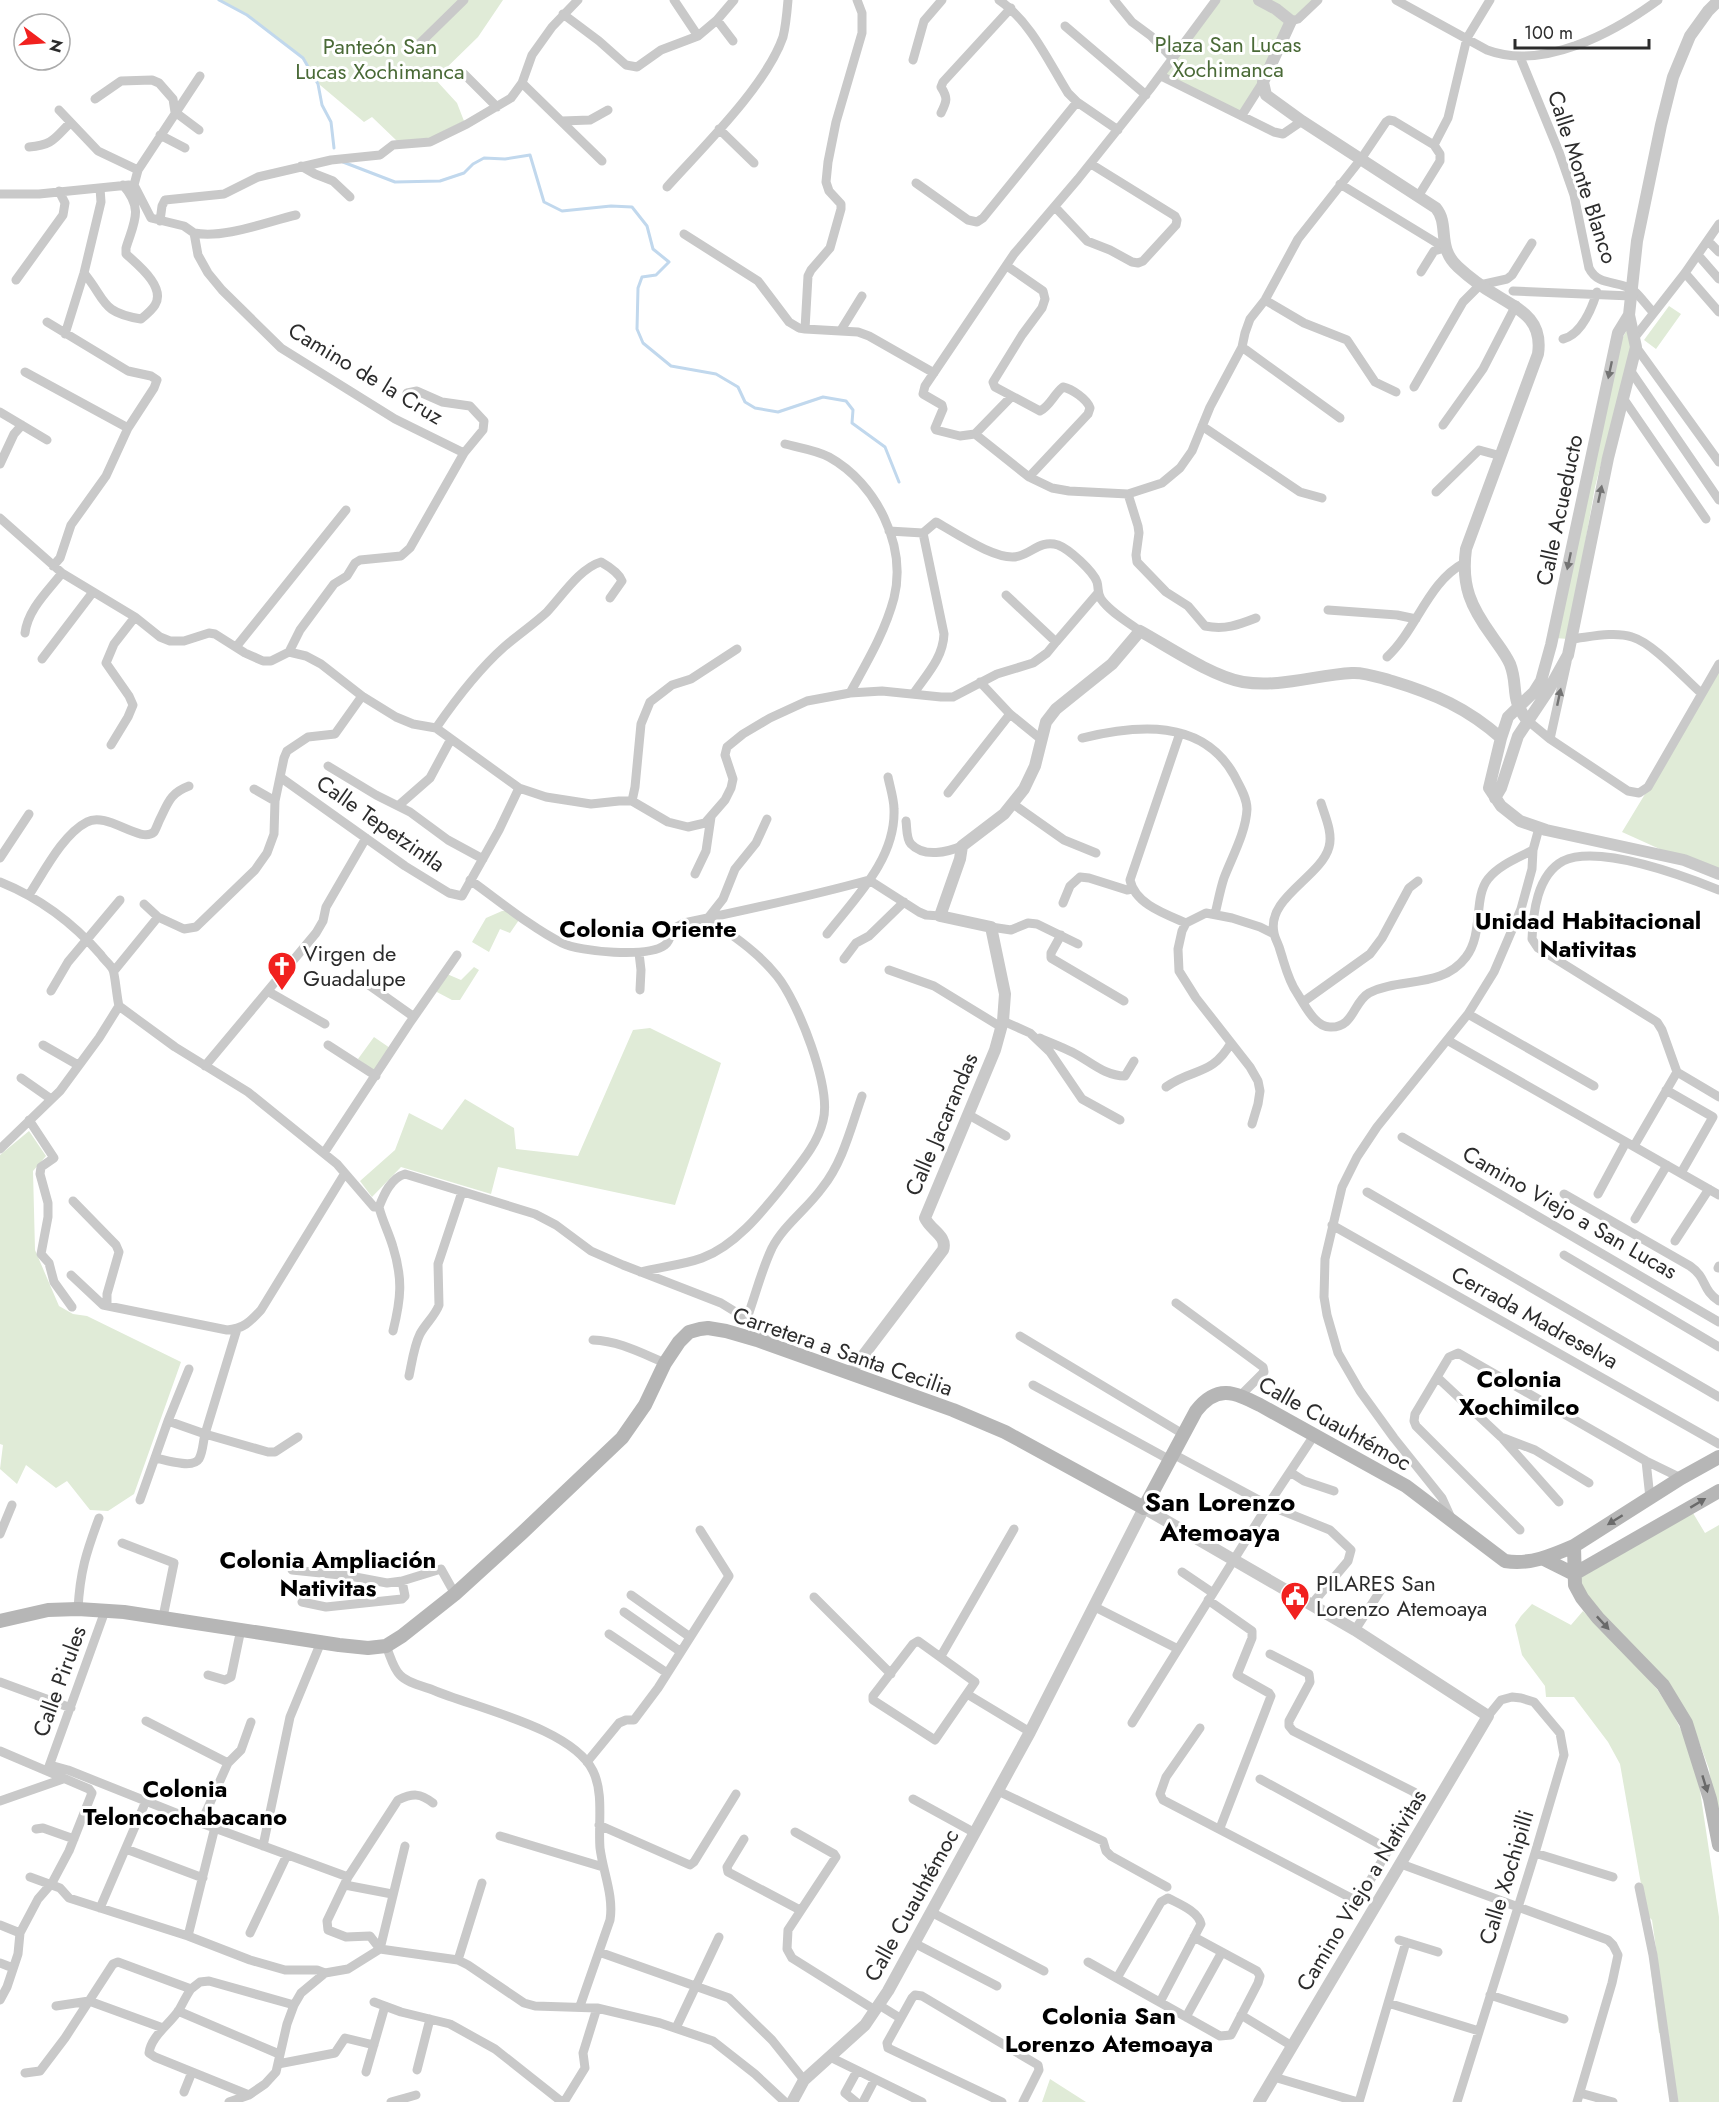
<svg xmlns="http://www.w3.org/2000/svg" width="1719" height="2102" font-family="Jost,sans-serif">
  <rect width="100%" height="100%" fill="#fff"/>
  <!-- green -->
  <path fill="#e0ebd7" d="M219,0h284l-25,37 -43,42 22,24 7,18 -34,17 -33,3 -25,-24 -8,5 -44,-37 -17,-27 -56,-43z
    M1216,0h101l-19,19 -56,96 -81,-39z
    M1669,306l12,8 -25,35 -12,-9z
    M1628,328l3,19 -36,140 -27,152 -13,-1 63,-292z
    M1719,672v202l-35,-14 -62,-28z
    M502,911h11l8,6 -11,16 -10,-4 -11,23 -17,-10 14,-24z
    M474,967l5,3 -19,30h-8l-17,-9 12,-17 14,6z
    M650,1028l71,35 -46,142 -177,-38 -7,27 -90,-27 -29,30 -12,-16 35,-31 14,-37 33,17 23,-31 49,29 2,21 62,7 55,-126z
    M374,1037l16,11 -16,23 -16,-12z
    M29,1131l17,25 -13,15 2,79 24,56 14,8 14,2 94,46 -47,132 -26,17 -18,-1 -23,-29 -11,7 -30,-23 -9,19 -17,-15 3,-24 -3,-1v-289z
    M1693,1513l12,20 14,-8v307l-10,-63 -14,-38 -112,-138 -3,-15z
    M1532,1604l39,21 12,-14 54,55 20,23 15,23 11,22 16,50 20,133v185h-41l-10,-70 -9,1 -9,-70 8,-1 -6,-42 -3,-3 -8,-33 -21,-120 -12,-22 -34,-45h-28l-1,-11 -23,-31 -7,-30 6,-9z
    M1050,2079l36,23h-44z"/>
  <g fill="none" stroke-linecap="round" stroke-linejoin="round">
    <!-- stream -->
    <path stroke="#c1d8ed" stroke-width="3" d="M219,0l28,15 56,43 15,26 4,21 9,17 3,26
      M343,162l52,20 45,-1 24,-8 9,-9 11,-6 21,1 25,-4 14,47 18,9 49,-5 21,1 15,19 6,23 16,13 -13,13 -14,2 -4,11 -1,41 6,14 28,23 45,8 22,13 7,15 10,6 23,4 45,-15 23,4 7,9 -1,13 33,24 14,35"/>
    <!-- minor -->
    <path stroke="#c9c9c9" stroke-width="9" d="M674,0l24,36
      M857,0l5,13v20l-26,89 -8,40 -2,20 3,9 12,13v5l-11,39 -19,22 -3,6 -3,53 53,3 11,4 65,37
      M999,0c32,22 49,61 69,93l9,9 41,28
      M1114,0l18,22 19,14 22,23
      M1216,0l-66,89 -72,90 -64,75 -89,132 -2,8 19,11 1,4 -8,19 1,2 24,6 15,-2 54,43 23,11 17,3 59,3 34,-11 18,-15 12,-17 18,-44 32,-60 3,-14 5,-14 15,-19 33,-61 63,-80 25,-37 3,-2 5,1 40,24
      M1396,0l91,50c56,21 126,-17 171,-50
      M563,14l36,27 27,24 11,2 24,-17 37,-14 19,-16 17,-20
      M717,20l16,21
      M1291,21l7,-2 20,-19
      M1065,26l81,69
      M411,52l53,-52
      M1520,57l39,95 15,43 15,73c10,20 31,11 45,23 7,6 13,15 19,21
      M913,60l11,-39 18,-21
      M464,74l33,33
      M1161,76l113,56 9,2 19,-13
      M522,83l80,78
      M95,99l26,-18 31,-1 7,3 14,16 2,13
      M59,110l39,41 40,19
      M175,112l24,18
      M941,113c6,-12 7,-15 0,-26l2,-5 68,-74
      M1242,115l21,-33
      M562,121l28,-1 18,-10
      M719,129l35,34
      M160,135l25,13
      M29,147c24,-2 25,-8 41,-24
      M301,166l14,8 18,7 17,16
      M916,183l52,37 9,2 6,-4 94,-116
      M1340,184l105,64
      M667,187c35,-39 99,-101 116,-150 3,-12 4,-25 5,-37
      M0,194h39l90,-9
      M1419,195l21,-34v-7l-6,-9 14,-27 19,-80 23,-38
      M1055,207l32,34 23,9 22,12 6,1 5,-2 33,-36 1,-5 -2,-4 -84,-52
      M160,221l2,-15 3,-6 59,-6 34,-17 73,-17 49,-5 13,-10 37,-3 37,-18 44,-26 11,-15 10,-28 20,-28 26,-27
      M194,233l4,22 10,18 14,17 59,58 114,71 69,34
      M194,233l-10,-7 -33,-8 -17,-33 4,-15 62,-94
      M194,233c30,6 72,-11 102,-18
      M684,234l74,47 31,41 10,6 6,1
      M1708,241l11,11
      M1698,255l21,24
      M1007,266l36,25 2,8 -3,9 -20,27 -29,47 2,5 45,24c10,-5 14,-17 23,-24 9,2 24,12 27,21l-2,6 -59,63
      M1421,272l13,-21 11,-3
      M84,273c23,28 16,39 57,46 5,-4 11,-9 14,-14 11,-18 -17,-40 -29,-51v-6c8,-26 18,-39 -3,-63
      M1685,273l34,39
      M16,280l47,-65 2,-12 -6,-12
      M1513,291l118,5
      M1265,300l39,23 43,17 28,42 21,10
      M47,322l81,49 23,5 6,4 -3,8 -26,40 -22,48 -35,49 -11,33 -7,8
      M841,330l21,-34
      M65,334l19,-61 17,-71 -1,-14
      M1635,337l50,-64 34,-49
      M1563,339c18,-4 29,-31 34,-47
      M1242,347l98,71
      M1636,347l83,115
      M1630,370l89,130
      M25,372l103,56
      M1414,387l49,-85 17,-17 27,-6 5,-4 20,-32
      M1623,398l83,121
      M0,412l47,28
      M1443,425l40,-56 33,-64
      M1202,426l98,66 22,6
      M975,434l36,-37
      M785,444c15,4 31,6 44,13 47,26 78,88 65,141 -9,34 -27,64 -44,95
      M0,464l14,-30 8,-9
      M1436,492l43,-42 22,6
      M1128,494l10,32 1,7 -3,22 1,7 29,30 22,14 17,20c20,4 33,-1 51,-8
      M0,518l62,55 73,44 25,20 10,4h14l25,-8 6,1 30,19 18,8h8l18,-9 17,4 15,8 41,32 34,21 17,7 23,4 83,60 27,9 45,7 28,-3h13l36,21 20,5 17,-4 20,-23 6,-12 2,-9 -8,-24 2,-8 16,-13 27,-16 37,-17 43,-8 32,-2 59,6h12l44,-23 36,-11 14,-10 9,-11 42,-49
      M889,531l34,2
      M923,533l13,-11c18,10 63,41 83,34 14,-4 22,-16 39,-11 11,4 35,26 39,37 2,7 0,11 4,17 9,13 27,23 39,32
      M1006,595l50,47
      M1328,610l69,5 19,4
      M25,633c3,-24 23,-42 37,-60
      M1571,639c19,-2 43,-8 61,-2 21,6 52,41 69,56
      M236,647l110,-137
      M289,652l11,-22 34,-46 13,-8 8,-13 5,-3 41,-4 9,-8 54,-95 19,-23 1,-9 -14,-15 -28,-4 -25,-11 -10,2
      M1387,657c30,-28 41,-75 77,-94
      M42,659l51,-67
      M980,682l30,32 32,26
      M914,693c13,-19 29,-35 30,-59l-21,-101
      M1527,720l23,19 78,52 11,2 9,-6 71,-123
      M436,728c20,-29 41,-57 68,-81 14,-12 30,-23 43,-35 15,-16 33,-44 54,-50 7,4 18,11 21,19l-12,17
      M1180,733l-50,147c5,24 35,34 56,43
      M1082,738c54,-13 120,-20 152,37 5,10 13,22 13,34 -1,23 -15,48 -23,69 -4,12 -6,24 -9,36
      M1550,739l17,-77
      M111,745l17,-28 5,-12 -4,-9 -23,-33 8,-19 21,-27
      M328,766l48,29 34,17 38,28 35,19
      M280,777l125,89 44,27 13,3 37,-66 20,-42
      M254,789l21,12
      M948,793l62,-79
      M632,801l3,-14 6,-63 9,-22 22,-17 19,-6 46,-30
      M1321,803c4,13 12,30 8,44 -8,30 -63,51 -55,86 1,6 5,12 6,17 5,15 8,30 17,43 7,11 18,34 33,34 24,1 23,-25 39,-34 31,-16 73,-4 97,-36 18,-24 7,-59 22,-78 11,-14 30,-21 45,-29
      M1013,804l51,36 32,13
      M398,806l32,-28 21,-39
      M906,821c1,6 0,18 5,23 13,14 37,8 51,2
      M0,858l29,-44
      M695,874l11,-23 5,-34
      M470,880c28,20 62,48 92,63 18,9 86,15 103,2 5,-4 6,-11 8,-16l11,-6c62,-13 124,-26 185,-43l50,32 7,3 14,1
      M0,882c40,16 73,41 101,73 3,5 10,10 12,15 2,4 4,29 6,36l56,41 73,45 89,72 37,43h5c5,-13 12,-29 26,-33l130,40 21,11 35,26 32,14 98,38 13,8 34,30
      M1719,890c-35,-14 -120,-46 -156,-29 -26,14 -30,52 -31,78l6,9 119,74 5,8 15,42 42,25
      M29,895c15,-23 34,-61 58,-73 20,-11 53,22 67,10 2,-3 4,-9 6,-13 8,-16 10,-26 29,-33
      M1063,903l7,-17 10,-9 9,1 38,12 5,-1
      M144,904l14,13
      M991,927l20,3 17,-7 9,1 41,20
      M827,934c28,-36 69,-75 67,-125 0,-10 -4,-22 -6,-32
      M1061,935l-10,18v5l73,43
      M639,953l2,17 -1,20
      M844,959l12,-16 13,-7 35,-34
      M889,970l45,16 67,41
      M114,971l44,-54 26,12 12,-2 59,-57 12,-17 7,-19 1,-33 9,-43 3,-7 21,-14 27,-3 27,-38
      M359,978l55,39
      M51,991l17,-29 52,-62
      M269,992l56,32
      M1303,1002l67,-48 12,-16 27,-50 9,-7
      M1468,1014l126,72
      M1003,1021l27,12 20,19 32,47 38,21
      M1040,1038c11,5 22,9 32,14 18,9 32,24 53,24l9,-15
      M1447,1040l272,155
      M43,1045l35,20
      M328,1045l48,31
      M205,1066l111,-133 7,-12 3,-14 40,-69
      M21,1078l30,21
      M1166,1087c28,-20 45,-10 65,-44
      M1666,1090l47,27 -32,56
      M969,1115l37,21
      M29,1120l25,38 -13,9 -1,7 8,29v14l-7,37 8,9 5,19 18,25
      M1252,1124l6,-20 2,-13 -2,-10 -8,-14 -54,-69 -17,-27 -1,-22 4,-18 4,-8 20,-10 26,5 28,9 14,7
      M1402,1137l317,185
      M1634,1146l43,-74
      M0,1149l60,-58 39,-53 20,-32
      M324,1153l85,-129 48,-69
      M1367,1192l352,205
      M1564,1194l126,72c18,13 11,23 29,35
      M1598,1194l28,-52
      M73,1201l43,44 3,7 -12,42v11
      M379,1207c3,13 10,26 14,40 10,32 8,52 0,84
      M1635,1219l32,-54
      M1332,1225l387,219
      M1675,1241l34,-52
      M1564,1255l155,92
      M1718,1268l1,-2
      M640,1272c20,-5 43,-7 62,-14 33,-12 60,-46 81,-72 15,-20 34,-40 40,-65 9,-33 -25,-119 -46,-145 -19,-24 -45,-41 -69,-58l15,-19 12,-30 21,-26 11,-24
      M71,1275l32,30 124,25c16,-1 23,-8 34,-20l84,-137
      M1176,1303l87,64 1,5 -23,23
      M746,1321c9,-24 15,-50 26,-73 12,-23 35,-39 50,-60 21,-26 29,-61 40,-92
      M1020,1336l163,98
      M593,1340c26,1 48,13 72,23
      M409,1376c3,-14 5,-30 11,-42 6,-11 15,-18 19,-29l-1,-41 24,-72
      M1438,1378l63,59 34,13 54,33
      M1033,1385l137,75
      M168,1421l37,13 32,-105
      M1503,1439l56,63
      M1173,1454l95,51 62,25 21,20 -3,11 -37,44
      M156,1458c9,2 37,11 43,1 4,-7 4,-17 6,-25l63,18h7l23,-15
      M1646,1461l4,37
      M1290,1472l14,9 30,10
      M140,1500l28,-79 21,-52
      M1452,1520l-10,-22 -48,-60 -34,-47 -22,-38 -11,-38 -3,-18 1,-38 17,-72 15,-30 20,-30 91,-113 26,-42 27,-63 11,-40 1,-19 6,-22
      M1520,1530l-104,-104 -2,-5 1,-7 34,-57 9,-4 188,108 35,17
      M0,1534l12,-29
      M122,1543l52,20 -11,54
      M292,1570l58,6 37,7 15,-2 39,-12 14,25
      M1182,1572l31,21
      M631,1595l59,42
      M814,1597l77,77
      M1208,1600l44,31v7l-15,37 32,18 2,3 -51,132
      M302,1602l24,5 76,-8 3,-3 -3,-15
      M1095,1607l83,42
      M78,1609c2,-37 8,-56 21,-91
      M624,1612l57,40
      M1355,1630l33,-51
      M609,1634l58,39
      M918,1641l57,41 -40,58 -62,-40v-4l40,-52z
      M386,1646c4,9 7,22 14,29 7,8 23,11 33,15 42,18 139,38 160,81 11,22 5,53 7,77 3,24 14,48 10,72l-30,86
      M941,1656l73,-127
      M208,1675l17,5 6,-3 10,-48
      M0,1682l71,26
      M967,1694l63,38
      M146,1721l82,42
      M1132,1723l136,-218 47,-71
      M1200,1728l-34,49 -6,17 3,6 190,99h6l57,-95 1,-8 -3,-4 -121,-61 -4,-5v-5l21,-39 -1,-8 -39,-20
      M0,1751l89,38 3,4 -23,58 -17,32 -14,16 -18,34 -2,21 -11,33 -7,13
      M587,1762l32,-39 7,-3h8l24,-32 71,-112 -29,-46
      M50,1765l18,5 133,53 147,54 -21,44 1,9 18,7 24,-1 10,13
      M48,1769l57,-158
      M1260,1779l130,71
      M998,1791l105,50 3,10 5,5 56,31
      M913,1799l62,34
      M0,1801l63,-22
      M201,1823l27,-60 13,-13 10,-28
      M599,1825l91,40 4,-3 42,-68
      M36,1829l7,-1 31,11
      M795,1832l39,22 2,3 -48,73 -1,19 5,9 83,52
      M500,1836l103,31
      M744,1839l-17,28 1,5 72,38
      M263,1846l27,-129 31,-75
      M126,1849l77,29
      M1535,1853l78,24
      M1401,1864l207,76 5,5 5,10 -6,28 -35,119
      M30,1877l30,11 9,10 119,38 62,24 35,10h32l8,3
      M348,1877l50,-77c15,-7 22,-7 35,3
      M345,1885l47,9
      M1639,1887l14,68 21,147
      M100,1908l46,-107
      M931,1912l113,59
      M0,1925l20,8
      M250,1933l37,-78
      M188,1936l27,-109
      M1399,1940l39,12
      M914,1943l83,43
      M380,1949l25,-103
      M599,1952l130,46 43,42 32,40
      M458,1960l24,-77
      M1088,1962l132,74 11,-1 27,-52 2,-7 -3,-5 -63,-34
      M0,1963l13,5
      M1117,1978l44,-76 7,-4c11,6 30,13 33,26l-41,78
      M191,1989c-5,7 -8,14 -12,21 -9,14 -28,26 -30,43l6,4 94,38
      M1490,1995l74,24
      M374,2002l27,10 49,12 45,25 67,53
      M1388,2003l91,28
      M879,2005l21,13
      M56,2006l33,-5 74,27
      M178,2011l101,43
      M1241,2015l51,31
      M1186,2017l36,-65
      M676,2028l43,-91
      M830,2057l92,45
      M278,2064l57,-11 10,-15 29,7
      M417,2070l13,-51
      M366,2072l19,-66
      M25,2073l15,-2 25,-33 48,-74 5,-2 73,27 9,-7 9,-1 85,24
      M1274,2077l84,25
      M184,2092l8,-20
      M1580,2093l33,9
      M229,2102l20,-7 16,-11 11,-12 11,-48 7,-19 7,-12 24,-20 23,-4 32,-20 78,11 10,5 56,38 11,3 62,2 63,15 53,18 42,33 30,28
      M391,2102l25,-7
      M564,2102l21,-34 -2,-15 14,-45
      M856,2102l-11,-9 12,-22
      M863,2102l12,-23
      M1002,2102l-114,-54 -1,-5 25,-45 3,-3 7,1 116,69 1,5 -16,32
      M1359,2102l47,-160
      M1457,2102l78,-249 29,-98 -4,-22 -26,-31 -13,-4 -9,-1 -11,3 -13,16"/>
    <!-- tertiary -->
    <path stroke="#c9c9c9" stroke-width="12" d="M1259,0l17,9 15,12 -28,61 3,13 36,26 134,87c14,17 0,39 22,59 12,11 24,20 38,28 25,15 47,25 42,59l-72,195c-5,37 5,58 26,87 6,9 13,17 18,28 9,23 -1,33 17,56
      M1719,0l-11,11 -18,25 -17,41 -12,48 -24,116 -8,74 -11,18 -67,312 -10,36 -7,11 -26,25 -7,21 -12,50 12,18 19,15 26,9 138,30 35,14
      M1495,798l6,-10 17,-52 30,-45 20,-36 40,-197 28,-111 -7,-32
      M850,1373l93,-123c5,-14 -13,-20 -18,-32l70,-168 8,-29 2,-27 -14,-67 -51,-11 20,-57 2,-13 42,-32 20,-25 11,-23 11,-44 10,-13 56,-45 28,-33c29,16 71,45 103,51 36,6 73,-7 109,-9 13,-1 28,5 40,8 43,13 75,27 109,57
      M792,2102l12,-22 61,-55 23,-34 142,-259 114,-224 211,122 133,86 -229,386"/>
    <!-- secondary -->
    <path stroke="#b6b6b6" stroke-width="14" d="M1719,1457l-38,21 -107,68 1,39 7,13 16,20 65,67 23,38 24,76 9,46
      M1544,1559l30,15
      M1574,1574l145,-83
      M0,1621l48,-11 30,-1 46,3 215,33 29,3 18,-2 16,-10 53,-42 67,-61 100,-95 23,-33 20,-42 14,-21 10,-10 11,-3 8,-1 18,3 31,9 196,70 52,22 139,76 52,-97c21,-27 38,-19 64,-6l146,81 99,75c25,4 46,-5 69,-15"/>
  </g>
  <!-- one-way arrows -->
  <defs><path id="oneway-solid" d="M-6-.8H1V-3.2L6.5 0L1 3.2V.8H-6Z" transform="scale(1.5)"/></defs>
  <g fill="#737373">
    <use href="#oneway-solid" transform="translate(1610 370) rotate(102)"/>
    <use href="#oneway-solid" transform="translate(1600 494) rotate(-78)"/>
    <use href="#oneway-solid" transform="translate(1569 561) rotate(102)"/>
    <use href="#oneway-solid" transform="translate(1559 697) rotate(-78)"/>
  </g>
  <g fill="#6a6a6a">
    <use href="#oneway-solid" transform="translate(1698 1503) rotate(-31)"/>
    <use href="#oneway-solid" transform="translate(1615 1520) rotate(148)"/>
    <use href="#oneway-solid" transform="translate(1603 1623) rotate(47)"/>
    <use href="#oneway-solid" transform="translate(1705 1784) rotate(73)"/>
  </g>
  <!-- icons -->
  <defs>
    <g id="church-pin" transform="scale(1.5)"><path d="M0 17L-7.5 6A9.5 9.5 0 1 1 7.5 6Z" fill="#f1211f" stroke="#fff"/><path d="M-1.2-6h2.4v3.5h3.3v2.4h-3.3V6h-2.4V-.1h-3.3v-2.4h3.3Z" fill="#fff"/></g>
    <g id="civic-pin" transform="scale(1.5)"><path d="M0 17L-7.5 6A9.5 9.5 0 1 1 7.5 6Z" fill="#f1211f" stroke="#fff"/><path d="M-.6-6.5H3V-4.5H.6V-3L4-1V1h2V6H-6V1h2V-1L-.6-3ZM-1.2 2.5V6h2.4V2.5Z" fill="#fff"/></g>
  </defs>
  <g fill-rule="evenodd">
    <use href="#church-pin" x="282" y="966"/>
    <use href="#civic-pin" x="1295" y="1596"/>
  </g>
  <g text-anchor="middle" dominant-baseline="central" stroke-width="6" stroke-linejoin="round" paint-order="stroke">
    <!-- park labels -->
    <g font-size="22" fill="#4a6a37" stroke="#fff">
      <text x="1228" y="44">Plaza San Lucas<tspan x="1228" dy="25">Xochimanca</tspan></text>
      <text x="380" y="46">Panteón San<tspan x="380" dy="25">Lucas Xochimanca</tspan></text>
    </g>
    <!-- street labels -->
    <g font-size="22" fill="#2c2c2c" stroke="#fff">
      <text transform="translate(1583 177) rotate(72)">Calle Monte Blanco</text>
      <text transform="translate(366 373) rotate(31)">Camino de la Cruz</text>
      <text transform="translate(1559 510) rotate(-78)">Calle Acueducto</text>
      <text transform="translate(381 823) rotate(35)">Calle Tepetzintla</text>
      <text transform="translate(941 1124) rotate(-67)">Calle Jacarandas</text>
      <text transform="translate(1570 1212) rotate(30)">Camino Viejo a San Lucas</text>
      <text transform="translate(1535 1317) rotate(29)">Cerrada Madreselva</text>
      <text transform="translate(843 1351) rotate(19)">Carretera a Santa Cecilia</text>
      <text transform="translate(1335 1423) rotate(29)">Calle Cuauhtémoc</text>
      <text transform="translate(59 1681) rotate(-70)">Calle Pirules</text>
      <text transform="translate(1506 1877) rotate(-73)">Calle Xochipilli</text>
      <text transform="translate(1361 1890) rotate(-59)">Camino Viejo a Nativitas</text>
      <text transform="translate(911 1905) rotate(-61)">Calle Cuauhtémoc</text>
    </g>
    <!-- poi labels -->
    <g font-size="22" fill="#2c2c2c" stroke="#fff" text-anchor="start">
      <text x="303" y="953">Virgen de<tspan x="303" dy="25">Guadalupe</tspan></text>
      <text x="1316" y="1583">PILARES San<tspan x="1316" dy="25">Lorenzo Atemoaya</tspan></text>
    </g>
    <!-- neighbourhood labels -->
    <g font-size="24" font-weight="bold" fill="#000" stroke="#fff">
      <text x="1588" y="920">Unidad Habitacional<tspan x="1588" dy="28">Nativitas</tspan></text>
      <text x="648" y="928">Colonia Oriente</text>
      <text x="1519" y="1378">Colonia<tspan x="1519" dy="28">Xochimilco</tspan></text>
      <text x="328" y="1559">Colonia Ampliación<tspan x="328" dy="28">Nativitas</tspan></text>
      <text x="185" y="1788">Colonia<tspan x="185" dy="28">Teloncochabacano</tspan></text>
      <text x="1109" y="2015">Colonia San<tspan x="1109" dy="28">Lorenzo Atemoaya</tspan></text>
    </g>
    <!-- quarter labels -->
    <g font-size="26" font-weight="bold" fill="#000" stroke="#fff">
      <text x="1220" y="1502">San Lorenzo<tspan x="1220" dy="30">Atemoaya</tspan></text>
    </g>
  </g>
  <!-- north arrow -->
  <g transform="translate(42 42) rotate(106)"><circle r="28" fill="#ffffff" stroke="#ababab" stroke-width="1.5"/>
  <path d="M0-4.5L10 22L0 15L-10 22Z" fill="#f1211f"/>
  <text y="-9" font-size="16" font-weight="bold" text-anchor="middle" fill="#2c2c2c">N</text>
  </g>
  <!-- scale -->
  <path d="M1515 39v9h134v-9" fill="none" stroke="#2c2c2c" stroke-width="3"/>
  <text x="1524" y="39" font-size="18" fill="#2c2c2c" stroke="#ffffff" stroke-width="4.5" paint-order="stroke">100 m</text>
</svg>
